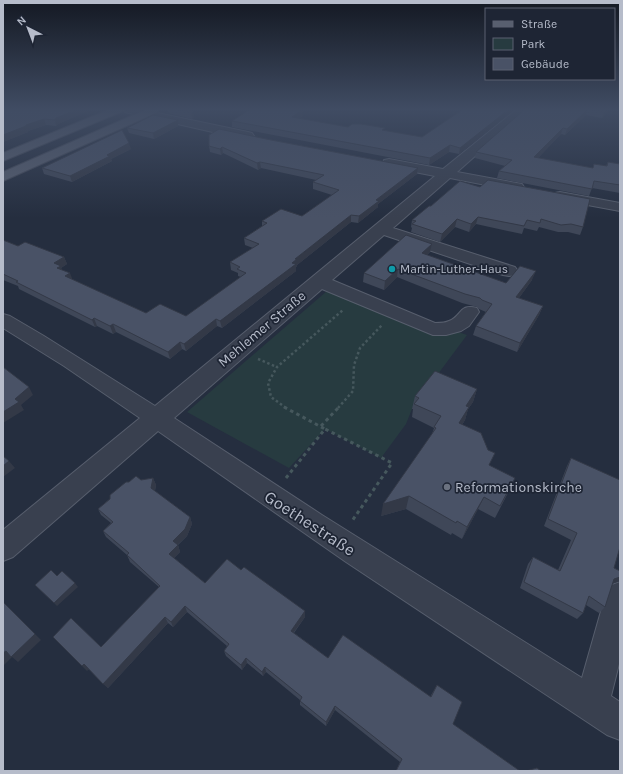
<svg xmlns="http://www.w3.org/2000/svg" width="623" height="774" font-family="Karla,sans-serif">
  <rect width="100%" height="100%" fill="#252e3f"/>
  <!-- green -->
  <path fill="#273b40" d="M327,291l120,41h11l9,3 -55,74 -6,15 -25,34 -56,-29 -36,39 -102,-56z"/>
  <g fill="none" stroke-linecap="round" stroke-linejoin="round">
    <!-- minor casing -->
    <g stroke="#575e6d" stroke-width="2">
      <path id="minor" d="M124,110h19l105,22 4,1 2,3 -2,3 -4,1 -119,-27 -4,-1z
        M516,110h11l-70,62 65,12 2,3 -2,3 -5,1 -67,-13 -57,50 122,39 3,4 -3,4 -6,1 -6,-1 -119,-40 -52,45 103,43c5,0 10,0 14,-2 13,-5 10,-18 28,-13l2,4 -10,14 -8,5 -15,4h-13l-111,-46 -148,129 148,97 260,163 23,-81 4,-11 11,-4v78l-9,36 9,6v38l-13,-5 -261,-173 -188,-131 -145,126 -10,4v-31l137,-112 -76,-52 -61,-38v-14l7,2 34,20 111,70 280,-230 -51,-10 -1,-3 1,-3 5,-1 54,10z
        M560,192l60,11v8l-65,-12 -2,-3 2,-3z"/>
    </g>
    <!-- major casing -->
    <g stroke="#434958" stroke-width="2">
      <path id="major" d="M108,110h14l-1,2 -118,49v-8z
        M145,110h14l-1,2 -155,69v-9z"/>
    </g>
    <!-- path-far1 -->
    <path stroke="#46585d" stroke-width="2.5" stroke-dasharray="2.5 2.5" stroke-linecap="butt" d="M258,359l19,8
      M286,408l-15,-11 -3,-14 9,-16 66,-57
      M338,408l15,-17 1,-26 6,-17 22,-23"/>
    <!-- path -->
    <path stroke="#46585d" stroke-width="3" stroke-dasharray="3.5 3.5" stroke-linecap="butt" d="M284,407l41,22
      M321,426l18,-19
      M286,478l39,-49 67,34 -40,58"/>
    <!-- minor -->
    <use href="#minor" fill="#39404f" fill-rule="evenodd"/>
    <!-- major -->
    <use href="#major" fill="#585f6f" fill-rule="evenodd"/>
  </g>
  <!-- wall -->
  <path fill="#3f4758" d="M3,110l85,1 -30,13 -2,2 -10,-1 -18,6v1l-25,10z
    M167,110h25l2,7 -2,2 -24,-6z
    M462,110h52l-55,44 -10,-2 -20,13 -197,-38v-6l71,-5 -4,2 49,9 36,4 38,6z
    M524,110h85l-7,8 -16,-3 -21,20 -4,-1 -23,24 55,10 1,-4 12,2 2,-4 12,2v29l-28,-5 -3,8 -92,-18 2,-7 6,-5 -30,-8 1,-6z
    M178,120v6l-24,13 -25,-6 -2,-5z
    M271,140l147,28 -1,6 -39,30v3l-20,16 -7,-1 -54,43v1l-1,1v4l-74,57 -5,-2 -31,25 -4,-2 -12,10 -54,-27 -3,2 -16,-8 -2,1 -76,-38 -1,-3 -15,-6v-40l15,6 46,11 3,7 -6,4 1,2 11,10 73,33 40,3 55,-39 -3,-1v-3l-7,-3 -1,-8 23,-14 -8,-3 -1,-7 18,-12v-5l40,-5 30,-21 -19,-6v-7l3,-2 -55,-12 -3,2 -35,-17 -2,2 -11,-3 -1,-6z
    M131,149l-20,10 1,2 -40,21 -28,-8 -2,-6z
    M460,181l123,46 -3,8 -12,-3h-10l-19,-5 -2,4 -13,-3 -2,6 -46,-10 -7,8 -14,-5 -15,15 -29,-10 1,-4 -1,-1 1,-7 19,-14z
    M432,244l-2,8 -3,3 79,28 26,-3 -13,18 24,8 -4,9 -22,37 -44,-17 3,-9 10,-14 -7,-3 -2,-2 -15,-4 -65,-26 -13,13 -21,-8 1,-9z
    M477,389l-4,13 -5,7 -3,11 -3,5 28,41 19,25 -14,27 -17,-9 -16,30 -10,-6 -1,2 -45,-26 -25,7 51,-82 2,-6 -22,-11 1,-8h-1l3,-13z
    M571,458l43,110 6,3v10l-8,3 -7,23 -6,6 -13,-8 -3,8 -6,6 -57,-31 8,-24 5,-7 25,13 13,-30 -27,-14 23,-60z
    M153,478l3,7 -1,6 35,26 2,7 -5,12 -9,9 2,7 -6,6 31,25 36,-13 64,47 -11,16 34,25 102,39 7,-12 16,39 67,47h-124l4,-9 -65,-52 -9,16 -26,-21v-5l-34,-28 -3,4 -16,-13 -5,7 -16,-14 -2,-5 3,-5 -40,-34 -14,15 -5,-4 -60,65 -19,-19 -2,2 14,-24 58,-60 -29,-25 -3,-7 -21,-18 -3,-6 8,-8 -10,-8 -3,-6 31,-27z"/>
  <!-- shaded-wall -->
  <path fill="#333947" d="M76,110h12v1l-30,13 -2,2 -1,-6 1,-2z
    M302,110l1,6 -11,7v-6z
    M508,110h6l-55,44 1,-6z
    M587,110l-1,5 -21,20 2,-6z
    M606,110h3l-7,8 2,-6z
    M193,111l1,6 -2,2 -1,-7z
    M44,119l2,6 -18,6v1l-25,10v-7l23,-10z
    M178,120v6l-24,13 -1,-6z
    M563,128l-2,6 -29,30 2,-7z
    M129,143l2,6 -20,10 1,2 -40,21 -2,-6 37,-21z
    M450,145l-1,7 -20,13 1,-7z
    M222,147l1,6 -2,2 -1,-6z
    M260,162l1,6 -3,2 -1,-7z
    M418,168l-1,6 -39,30v3l-20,16 1,-7 17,-16z
    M351,215v7l-54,43v1l-1,1v4l-74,57 -2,-7 72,-58 3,-4z
    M478,217l-2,7 -7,8 2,-8z
    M457,219l-2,8 -15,15 2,-8z
    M432,244l-2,8 -10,10 2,-9z
    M64,257l3,7 -6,4 3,5 -4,2 -6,-12z
    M398,269l-1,8 -13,13 1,-9z
    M536,271l-4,9 -19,26 3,-9z
    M70,273l3,8 -8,-5z
    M543,306l-4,9 -22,37 3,-9z
    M94,318l3,8 -2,1 -3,-7z
    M216,319l1,7 -31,25 -2,-7z
    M113,324l3,8 -3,2 -3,-8z
    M180,342l2,7 -12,10 -2,-7z
    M29,387l4,8 -12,10 3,5 -21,13v-11l12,-13z
    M477,389l-4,13 -5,7 -3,11 -10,16 4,-13 7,-17z
    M9,461l6,7 -12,9v-11z
    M153,478l3,7 -2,10 -3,-7z
    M409,496l-3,13 -25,7 2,-12z
    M484,497l-6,12 -16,30 5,-12z
    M190,517l2,7 -5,12 -12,11 -2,-6z
    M178,545l2,7 -8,8 -3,-6z
    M620,577v4l-12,4 6,-6z
    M75,583l3,4 -21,19 -3,-3z
    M3,602l38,38 -23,22 -6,-5 -9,9z
    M185,606l2,6 -14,15 -2,-5z
    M305,611v6l-14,19v-5z
    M165,617l3,6 -60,65 -5,-4z
    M246,658l1,5 -5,7 -1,-5z
    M84,664l5,4 -2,3 -5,-5z
    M265,667l1,5 -3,4 -1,-4z
    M335,706v4l-9,16v-4z"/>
  <!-- building -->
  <path fill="#495266" stroke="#333947" d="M3,110h73l-20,8 -1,2 -11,-1 -18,6v1l-23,9z
    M178,110h14l1,1 -2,1z
    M249,110h53l-10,7 56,10 4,-3h9l24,4 -3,2 40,7 40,-27h46l-48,38 -10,-3 -20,13 -198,-37z
    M524,110h63l-20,19 -4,-1 -29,29 59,11 1,-4 13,2 1,-4 12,2v21l-26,-4 -2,8 -93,-18 13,-11 -36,-8z
    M592,110h14l-2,2z
    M153,115l25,5 -25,13 -26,-5z
    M219,129l52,11 147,28 -42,32 3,1 -20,15 -8,-1 -56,44h2l-5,4 4,1 -76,57 -4,-2 -32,25 -4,-2 -12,10 -55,-28 -3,2 -16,-8 -2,2 -76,-38 2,-1 -15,-7v-34l15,6 7,-4 39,15 -10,6 7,3 -4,2 13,5 -5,3 81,37 14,-9 26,12 60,-43 -9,-4 3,-2 -10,-5 29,-18 -15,-6 23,-15 -5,-2 19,-12 21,7 37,-26 -26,-8 11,-7 -64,-13 -3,1 -35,-16 -2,2 -11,-3v-11z
    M122,130l7,13 -22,12 3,1 -40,20 -28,-8z
    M488,180l102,19 -7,28 -12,-3 -10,1 -20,-6 -1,4 -13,-3 -3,6 -46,-9 -7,7 -14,-5 -15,15 -30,-10 4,-3 -4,-1 17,-14h2l29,-25 20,6z
    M406,235l26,9 -10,9 84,30 14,-17 16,5 -20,26 27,9 -23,37 -44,-17 16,-22 -10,-4 -2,-2 -15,-4 -67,-25 -13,12 -21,-8z
    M3,367l26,20 -14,12 4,3 -16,10z
    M435,371l42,18 -11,17 3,1 -10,16 22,10 7,17 7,3 -6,12 26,13 -15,28 -16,-9 -17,30 -10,-6 -1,2 -47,-27 -26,8 53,-76 -2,-1 7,-11 -27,-12 5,-6 -4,-2z
    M3,456l6,5 -6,5z
    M571,458l49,22v67l-6,21 6,3v6l-6,2 -9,28 -16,-11 -6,17 -59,-31 9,-25 27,14 17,-38 -29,-14z
    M136,476l5,4 12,-2 -2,10 39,29 -5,12 -12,12 5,4 -9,9 36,29 22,-24 14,11 3,-3 61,44 -14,20 37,27 15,-23 88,62 6,-12 25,17 -9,22 67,47h-124l6,-12 -67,-53 -9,16 -26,-21 2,-4 -37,-30 -3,5 -16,-14 -5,7 -17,-14 5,-7 -44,-38 -14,16 -6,-5 -62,67 -19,-20 -2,2 -29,-29 18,-19 30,29 59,-61 -33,-31 2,-2 -26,-22 10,-9 -15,-13 12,-10v-4l16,-13h3z
    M51,570l6,6 5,-5 13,12 -21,20 -19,-18z
    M3,602l32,32 -24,23 -5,-6 -3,2z
    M537,768l4,3h-15z"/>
  <!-- sky -->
  <linearGradient id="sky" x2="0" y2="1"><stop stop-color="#141923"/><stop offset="0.5" stop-color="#404c63"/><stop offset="1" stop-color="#404c63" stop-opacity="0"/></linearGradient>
  <rect width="623" height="218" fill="url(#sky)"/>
  <!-- markers -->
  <circle fill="#0f9aa8" stroke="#1e2534" stroke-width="1.5" cx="392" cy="269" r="4"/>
  <circle fill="#6b7280" stroke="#1e2534" stroke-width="1.5" cx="447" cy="487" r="4"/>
  <g text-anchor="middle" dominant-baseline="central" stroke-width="3.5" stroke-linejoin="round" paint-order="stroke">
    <!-- far-poi labels -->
    <g font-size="12" fill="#b6bcca" stroke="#1e2534" text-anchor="start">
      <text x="400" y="269">Martin-Luther-Haus</text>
    </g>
    <!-- street labels -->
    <g font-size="14" fill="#b6bcca" stroke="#1e2534">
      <text transform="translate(262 329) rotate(-40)">Mehlemer Straße</text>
    </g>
    <!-- poi labels -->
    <g font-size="14" fill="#b6bcca" stroke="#1e2534" text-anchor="start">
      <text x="455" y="487">Reformationskirche</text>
    </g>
    <!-- near-street labels -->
    <g font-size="17" fill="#b6bcca" stroke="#1e2534">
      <text transform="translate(310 523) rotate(33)">Goethestraße</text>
    </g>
  </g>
  <!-- border -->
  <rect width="623" height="774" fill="none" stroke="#b6bcca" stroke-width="8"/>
  <!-- legend -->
  <rect x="485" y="8" width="130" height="72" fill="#1e2534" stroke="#5b6170"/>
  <rect x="493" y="21" width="20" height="6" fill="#585f6f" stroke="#5b6170"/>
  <text x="521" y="28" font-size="12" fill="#b6bcca">Straße</text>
  <rect x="493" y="38" width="20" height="12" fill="#273b40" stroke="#5b6170"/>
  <text x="521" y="48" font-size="12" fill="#b6bcca">Park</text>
  <rect x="493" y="58" width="20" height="12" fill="#495266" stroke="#5b6170"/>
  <text x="521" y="68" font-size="12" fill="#b6bcca">Gebäude</text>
  <!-- north arrow -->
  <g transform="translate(28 28) rotate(318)" stroke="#1e2534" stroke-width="3" paint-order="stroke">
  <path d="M0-3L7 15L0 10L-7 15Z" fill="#b6bcca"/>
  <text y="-6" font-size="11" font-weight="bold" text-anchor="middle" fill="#b6bcca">N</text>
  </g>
</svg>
